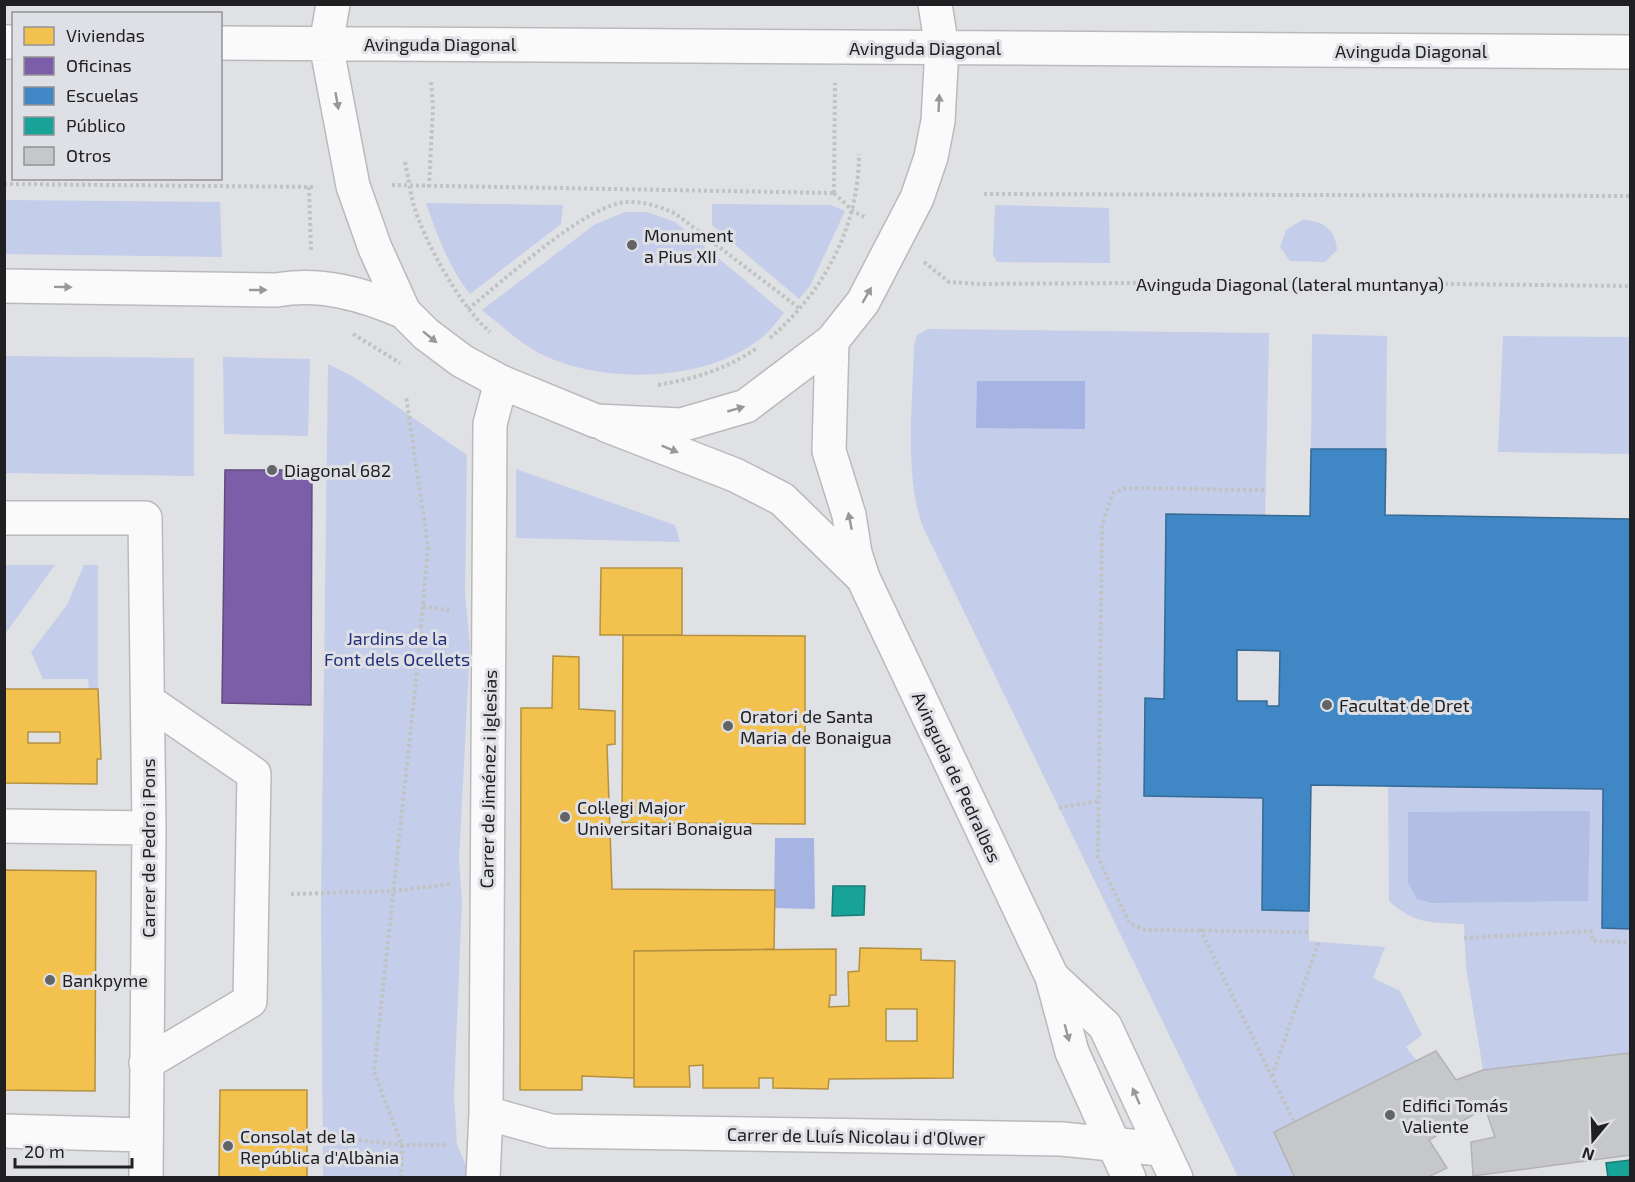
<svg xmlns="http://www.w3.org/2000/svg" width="1635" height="1182" font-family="'Exo 2',sans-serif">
  <rect width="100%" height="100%" fill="#e0e1e4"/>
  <!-- green -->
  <path fill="#c4ceea" d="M5,200l215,2 2,55 -217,-3z
    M426,203l137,2 -2,19 -91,70c-21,-26 -33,-59 -44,-91z
    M712,204l119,1 14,6 -35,75 -11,13 -87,-74z
    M995,205l114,3 1,55 -113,-1 -4,-7z
    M625,212h22l28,10 109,91c-6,7 -12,15 -18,21 -53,48 -159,51 -221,22 -23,-11 -43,-30 -63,-46l112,-85z
    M1302,220c20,0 34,9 35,30l-12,12 -35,-1 -10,-14 6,-17z
    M928,329l341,4 -4,190 -101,176h-19l-1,97 119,2 -1,112 47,1v30l76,6 -12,31 27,13 22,44 -16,12 11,14 -143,71 21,45h-57l-316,-652c-18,-52 -9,-125 -8,-180l3,-10z
    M1312,334l75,2 -1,113h-75z
    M1503,336l127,1v117l-132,-2z
    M5,356l189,2v118l-189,-3z
    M223,357l87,2 -2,77 -84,-2z
    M328,364l26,13 113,78 -2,138 5,54 -11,214 3,39 -8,196 3,49 14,32 -148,1 -2,-274z
    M516,469l159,56 5,17 -164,-4z
    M5,565h50l-50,69 -1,-69z
    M84,565h14v124h-9l-1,-10h-45l-12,-27 36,-47z
    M1388,786l215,3 -1,139 28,1v124l-147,17 -17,-103 -2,-43c-33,-2 -49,1 -75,-23z"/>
  <!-- forest -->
  <path fill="#b2bee3" d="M1590,811l-2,90 -156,2 -15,-4 -9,-16v-71z"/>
  <!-- water -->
  <path fill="#a5b4e3" d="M977,381h108v48l-109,-1z
    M775,838h39l1,70 -2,1 -39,-1z"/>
  <!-- homes -->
  <path fill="#f2c14e" stroke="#b39141" stroke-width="1.5" fill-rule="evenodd" d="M601,568h81v67h-82z
    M623,635l182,1v188l-183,-1z
    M553,656l26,1v52l36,2v33l-8,1 5,144 163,1 -1,59 -140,2v127l-52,-2v14h-62l1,-382h31z
    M4,689h94l3,70h-4v25l-93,-1zM28,732h32v11h-32z
    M4,870l92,1 -1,220 -91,-1z
    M860,948l61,1v11l34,1 -2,117 -124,1 -1,10 -55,-1v-10h-14v10h-56v-23l-14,1 1,21h-56v-136l202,-2v46h-6l-1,12 20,-1 -1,-34 11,-1zM886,1009h31v32h-31z
    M220,1090h87v88h-88z"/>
  <!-- offices -->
  <path fill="#7b5ea7" stroke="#604b7f" stroke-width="1.5" d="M225,470h87l-1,235 -89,-2z"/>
  <!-- schools -->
  <path fill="#3f88c5" stroke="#366994" stroke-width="1.5" fill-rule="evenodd" d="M1311,449h75l-1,66 245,4v410l-28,-1 1,-139 -292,-4 -2,126 -47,-1 1,-112 -119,-2 1,-98 19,1 2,-185 144,2zM1237,650l43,1 -1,55h-12v-5h-30z"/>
  <!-- public -->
  <path fill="#17a398" stroke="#1a7c75" stroke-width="1.5" d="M833,886h32l-1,29 -32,1z
    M1630,1160v18h-22l-2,-15z"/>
  <!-- building -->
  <path fill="#c6c7c9" stroke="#b3b3b5" stroke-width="1.5" d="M1436,1051l20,29 27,-10 147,-17v102l-157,21 -2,-34 24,-5 -10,-29 -56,32 18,28 -21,10h-131l-21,-46z"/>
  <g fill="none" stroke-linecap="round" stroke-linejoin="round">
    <!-- minor casing -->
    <g stroke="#bababc" stroke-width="36">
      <path id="minor" d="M832,341l-3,110 20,64 6,38 8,25 189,399 20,75 57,126
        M606,425l129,50 47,24 81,79
        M4,518h141l4,310 -3,350
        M4,826l145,2
        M1052,977l53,49 71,152
        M146,1063l104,-62 4,-227 -106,-73
        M486,1113l65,18 511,8 98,10
        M4,1131l141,4
        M483,1178l3,-65 4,-689 11,-42"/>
    </g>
    <!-- major casing -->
    <g stroke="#bababc" stroke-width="36">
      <path id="major" d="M333,4l-7,40 27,142 22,62 29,64 22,22 36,27 39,21 95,39 85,4 65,-19 86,-65 31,-39 54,-104 14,-41 7,-36 4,-73 -7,-44
        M4,42h10
        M220,43l1410,9
        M4,286l272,4c44,-8 87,4 128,22"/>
    </g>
    <!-- path -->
    <path stroke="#c1c2c2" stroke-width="4" stroke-dasharray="3 3" stroke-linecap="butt" d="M405,162c3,14 5,27 8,41 10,36 48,105 77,129
      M4,184l312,3
      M392,185l442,8
      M309,187l2,64
      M429,187l4,-80 -2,-27
      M834,193l19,18 13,7
      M834,193l1,-110
      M984,194l646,2
      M924,262l25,20 33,2 292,-2 356,4
      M468,309c36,-28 116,-104 159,-107 17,-1 34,5 49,12l123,94
      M353,334l47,29
      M770,338c54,-46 89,-112 89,-184
      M658,385c39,-7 66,-15 99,-37
      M1264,490l-138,-2 -13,5 -11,32 -4,333 32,66 16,6 163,2
      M423,606l30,5
      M1059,808l39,-7
      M291,894l103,-3 57,-7
      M1200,929l94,193
      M1464,938l127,-7 2,10 37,1
      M1272,1076l47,-135
      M323,1136l79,9h46
      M401,1178l1,-33 -28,-73 43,-401 11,-124 -22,-151"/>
    <!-- minor -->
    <use href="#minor" stroke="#fafafb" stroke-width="33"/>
    <!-- major -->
    <use href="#major" stroke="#fafafb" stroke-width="33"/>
  </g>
  <!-- one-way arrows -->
  <defs><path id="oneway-solid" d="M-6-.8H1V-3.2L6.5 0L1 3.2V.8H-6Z" transform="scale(1.5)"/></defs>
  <g fill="#989899">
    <use href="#oneway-solid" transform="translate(337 101) rotate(80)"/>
    <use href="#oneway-solid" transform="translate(939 103) rotate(-87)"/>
    <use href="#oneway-solid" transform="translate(63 287) rotate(1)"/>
    <use href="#oneway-solid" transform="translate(258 290)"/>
    <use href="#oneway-solid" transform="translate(867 295) rotate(-60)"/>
    <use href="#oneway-solid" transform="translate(430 337) rotate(39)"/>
    <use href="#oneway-solid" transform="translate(736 409) rotate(-16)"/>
    <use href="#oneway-solid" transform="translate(670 449) rotate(22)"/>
    <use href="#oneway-solid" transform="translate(850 521) rotate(-101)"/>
    <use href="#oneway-solid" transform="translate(1067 1033) rotate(75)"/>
    <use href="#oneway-solid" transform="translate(1136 1096) rotate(-114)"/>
  </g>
  <!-- markers -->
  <g fill="#636466" stroke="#dfe0e5" stroke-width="2">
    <circle cx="632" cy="245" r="6"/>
    <circle cx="272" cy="470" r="6"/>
    <circle cx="1327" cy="705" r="6"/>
    <circle cx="728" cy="726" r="6"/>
    <circle cx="565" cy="817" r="6"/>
    <circle cx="50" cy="980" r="6"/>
    <circle cx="1390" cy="1115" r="6"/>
    <circle cx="228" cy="1146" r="6"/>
  </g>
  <g text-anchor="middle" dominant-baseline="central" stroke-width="6" stroke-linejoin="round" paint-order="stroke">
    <!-- street labels -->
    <g font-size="18" fill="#202022" stroke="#dfe0e5">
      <text x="440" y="44">Avinguda Diagonal</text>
      <text x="925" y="48">Avinguda Diagonal</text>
      <text x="1411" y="51">Avinguda Diagonal</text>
      <text x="1290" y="284">Avinguda Diagonal (lateral muntanya)</text>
      <text transform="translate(957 777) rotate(65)">Avinguda de Pedralbes</text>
      <text transform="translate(488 779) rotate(-89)">Carrer de Jiménez i Iglesias</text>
      <text transform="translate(148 848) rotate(-90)">Carrer de Pedro i Pons</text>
      <text transform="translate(856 1136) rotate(1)">Carrer de Lluís Nicolau i d'Olwer</text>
    </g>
    <!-- poi labels -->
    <g font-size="18" fill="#202022" stroke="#dfe0e5" text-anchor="start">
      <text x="644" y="235">Monument<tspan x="644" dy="21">a Pius XII</tspan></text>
      <text x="284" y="470">Diagonal 682</text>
      <text x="1339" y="705">Facultat de Dret</text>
      <text x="740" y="716">Oratori de Santa<tspan x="740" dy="21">Maria de Bonaigua</tspan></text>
      <text x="577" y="807">Col·legi Major<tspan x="577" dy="21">Universitari Bonaigua</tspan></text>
      <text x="62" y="980">Bankpyme</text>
      <text x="1402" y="1105">Edifici Tomás<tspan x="1402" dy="21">Valiente</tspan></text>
      <text x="240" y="1136">Consolat de la<tspan x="240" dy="21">República d'Albània</tspan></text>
    </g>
    <!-- park labels -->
    <g font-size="18" fill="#21307b" stroke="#dfe0e5">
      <text x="397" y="638">Jardins de la<tspan x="397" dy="21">Font dels Ocellets</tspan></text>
    </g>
  </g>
  <!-- border -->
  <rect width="1635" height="1182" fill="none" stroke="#202022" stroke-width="12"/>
  <!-- legend -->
  <rect x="12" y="12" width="210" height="168" fill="#dfe0e5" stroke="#939397" stroke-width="1.5"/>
  <rect x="24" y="27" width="30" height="18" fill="#f2c14e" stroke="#939397" stroke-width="1.5"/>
  <text x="66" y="42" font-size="18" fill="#202022">Viviendas</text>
  <rect x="24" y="57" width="30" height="18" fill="#7b5ea7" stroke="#939397" stroke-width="1.5"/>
  <text x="66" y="72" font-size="18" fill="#202022">Oficinas</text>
  <rect x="24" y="87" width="30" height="18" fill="#3f88c5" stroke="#939397" stroke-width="1.5"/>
  <text x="66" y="102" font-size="18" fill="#202022">Escuelas</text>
  <rect x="24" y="117" width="30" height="18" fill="#17a398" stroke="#939397" stroke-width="1.5"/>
  <text x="66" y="132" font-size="18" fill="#202022">Público</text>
  <rect x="24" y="147" width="30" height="18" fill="#c6c7c9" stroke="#939397" stroke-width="1.5"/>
  <text x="66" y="162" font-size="18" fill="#202022">Otros</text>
  <!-- north arrow -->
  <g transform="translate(1593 1140) rotate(199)" stroke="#dfe0e5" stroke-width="4.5" paint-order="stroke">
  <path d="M0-4.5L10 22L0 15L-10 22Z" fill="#202022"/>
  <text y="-9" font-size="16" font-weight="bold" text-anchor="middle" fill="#202022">N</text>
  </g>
  <!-- scale -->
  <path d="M15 1158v9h117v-9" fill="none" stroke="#202022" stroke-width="3"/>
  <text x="24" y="1158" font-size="18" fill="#202022" stroke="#dfe0e5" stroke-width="4.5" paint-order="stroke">20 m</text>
</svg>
